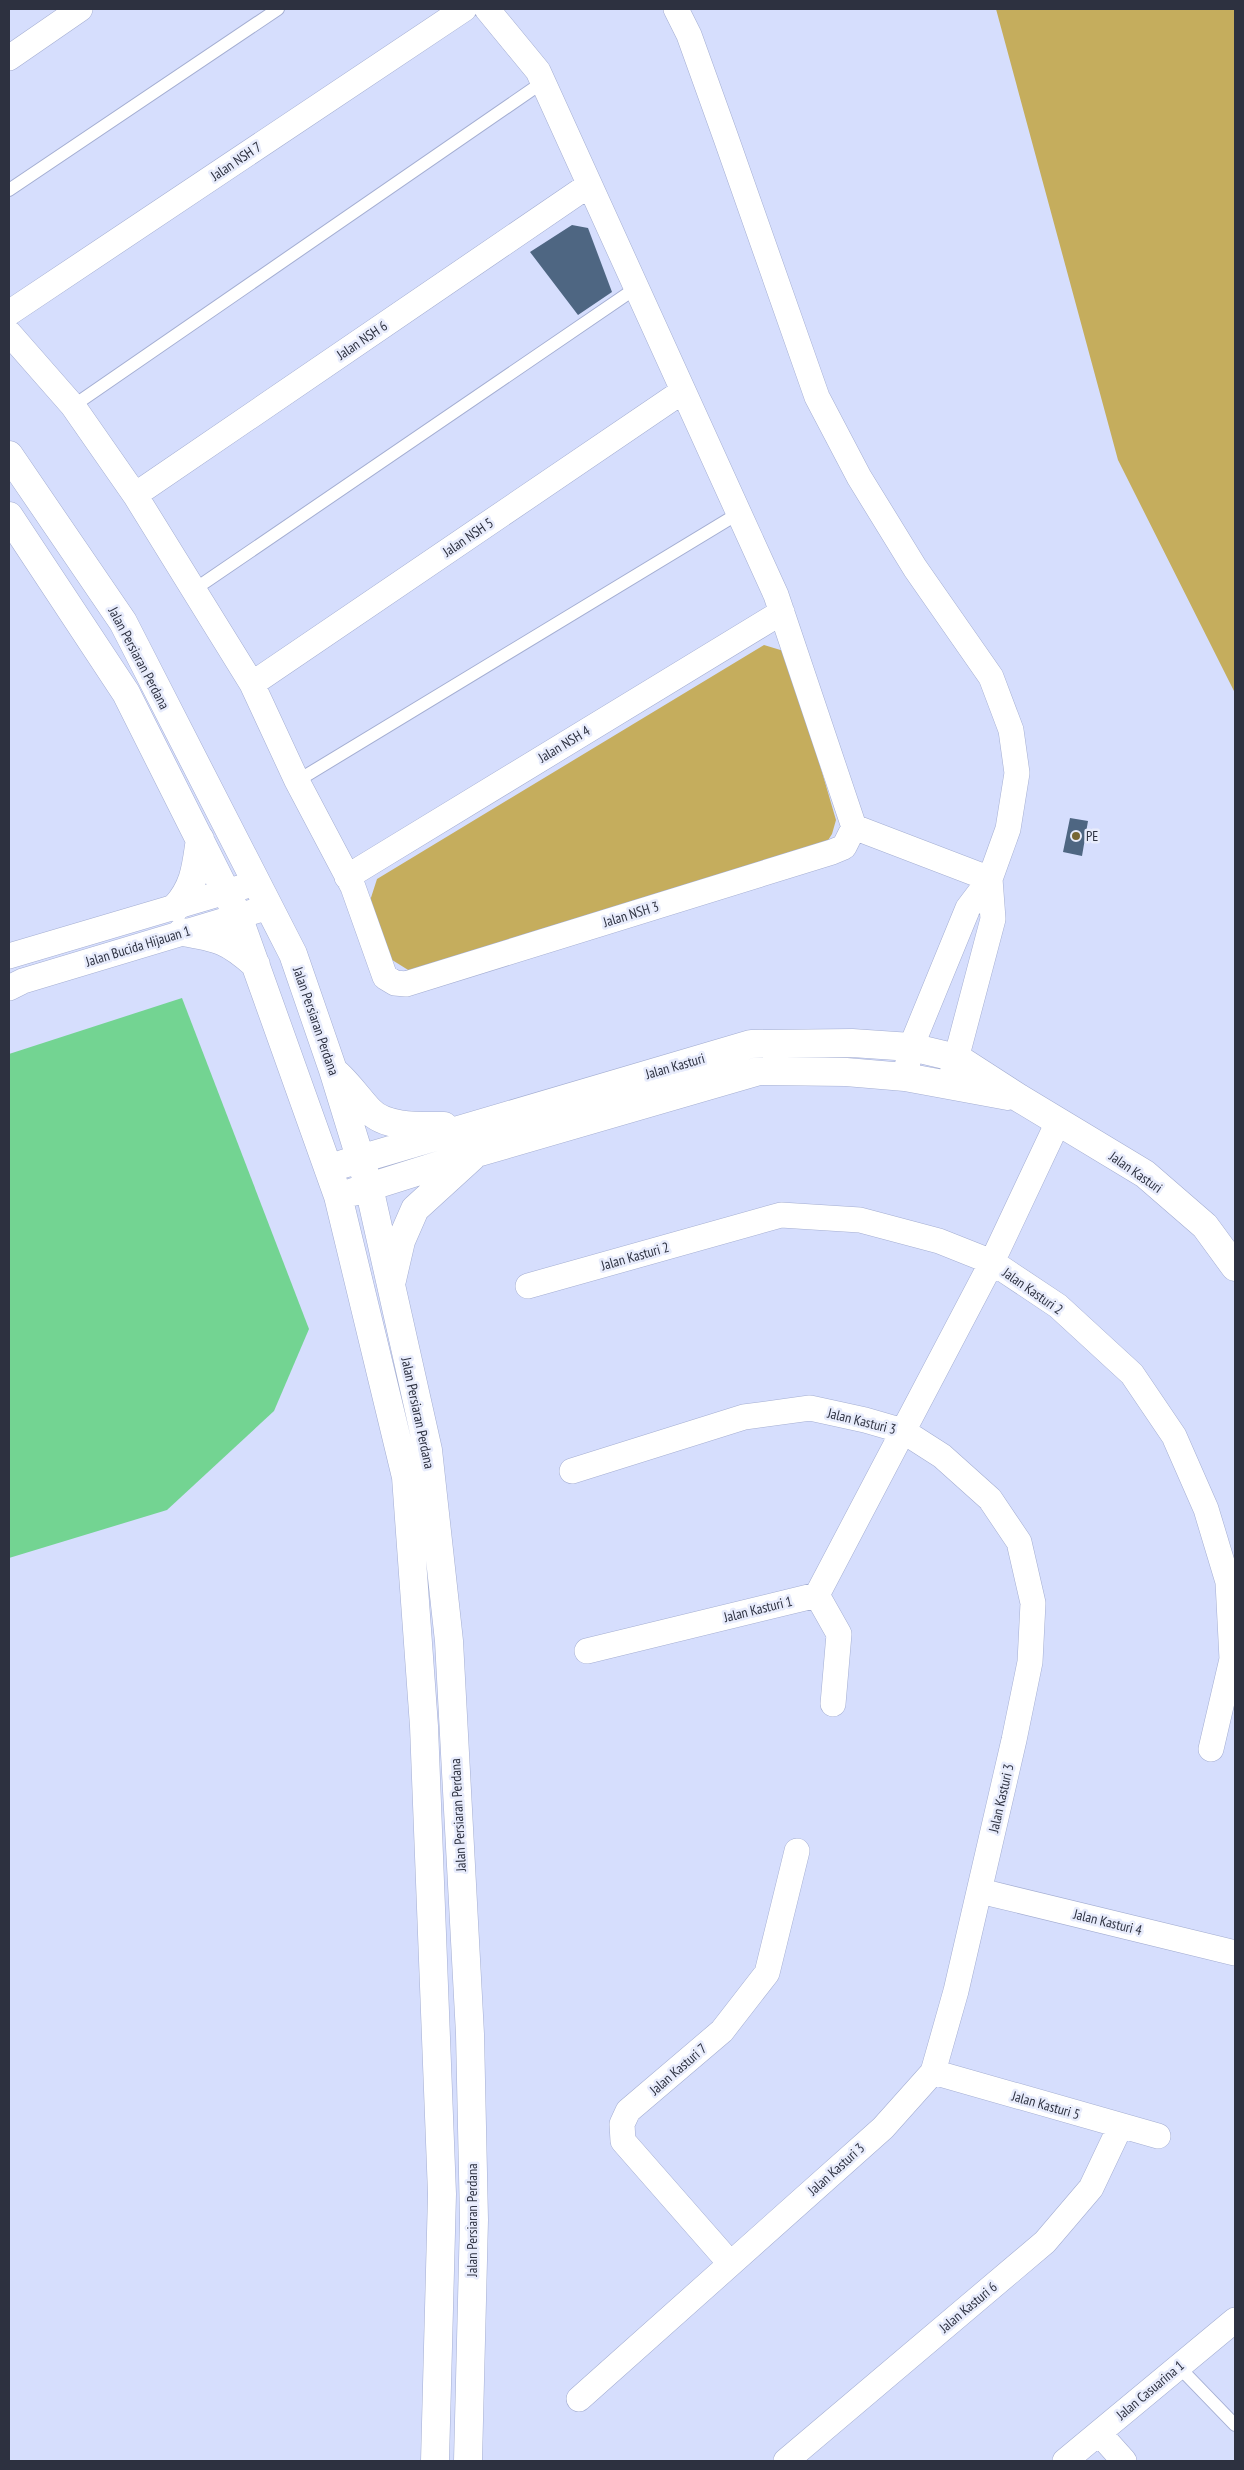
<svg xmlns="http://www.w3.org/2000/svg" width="1244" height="2470" font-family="'PT Sans Narrow',sans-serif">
  <rect width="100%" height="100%" fill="#d6defd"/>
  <!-- green -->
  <path fill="#c5ad5d" d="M996,9h239v684l-117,-233z
    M764,645l23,7 49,168 -4,14 -7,11 -412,128 -24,-15 -21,-51 9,-28z"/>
  <!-- water -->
  <path fill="#73d492" d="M182,998l127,331 -35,82 -107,99 -158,48v-504z"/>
  <!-- building -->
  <path fill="#4e6682" d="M572,225l16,3 24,64 -34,23 -48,-63z
    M1070,818l18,3 -6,35 -19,-4z"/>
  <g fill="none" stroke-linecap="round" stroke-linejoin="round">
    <!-- lane casing -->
    <g stroke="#a4aed2" stroke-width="14">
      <path id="lane" d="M9,190l269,-181
        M73,406l470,-324
        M195,589l441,-301
        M297,781l442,-268
        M1178,2366l57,59"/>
    </g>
    <!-- street casing -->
    <g stroke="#a4aed2" stroke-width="26">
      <path id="street" d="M487,9l51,62 238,524 78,232 136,52
        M676,9l13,26 37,103 91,259 42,80 56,91 76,109 20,53 6,43 -9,56 -18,50 -22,29 -57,139 -6,30
        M9,58l71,-49
        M9,313l455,-304
        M9,333l64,73 62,89 117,189 45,97 56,106 32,90 10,6 11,1 426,-132 12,-5 10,-20
        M135,495l454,-310
        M252,684l431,-293
        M347,877l435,-265
        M9,956l247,-73
        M9,988l14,-7 246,-74
        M951,1078l42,-159 -3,-40
        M528,1286l253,-71 79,5 79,21 53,21 66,44 74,68 42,62 32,73 22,73 4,77 -21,90
        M572,1471l172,-54 66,-9 55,12 38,11 39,25 48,43 29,43 14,61 -3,59 -16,78 -58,251 -23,81 -50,56 -304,271
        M817,1595l175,-333 66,-140
        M587,1651l230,-56 22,39 -6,70
        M980,1891l255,62
        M933,2072l225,64
        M729,2262l-106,-121 -1,-17 6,-13 94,-80 45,-58 30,-122
        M1099,2433l25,28
        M786,2461l259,-219 46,-54 29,-61
        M1065,2461l170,-141"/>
    </g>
    <!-- secondary casing -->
    <g stroke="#a4aed2" stroke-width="29">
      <path id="secondary" d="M9,455l114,167 170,332 40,116 36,117 59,263 21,191 21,393 4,186 -6,241
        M9,516l117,177 112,223 100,280 68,281 18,249 18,468 -7,267
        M176,907c19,-21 20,-41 24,-68
        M182,932c37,6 46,8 74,33
        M337,1074c12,11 21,24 32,36 16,18 52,16 75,16
        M343,1164l408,-120 101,-1 59,4 46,11 62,40 126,76 60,52 30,41
        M353,1192l124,-39 282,-82 87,1 59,5 103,19
        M392,1280l9,-39 14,-32 57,-52"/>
    </g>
    <!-- lane -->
    <use href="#lane" stroke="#fff" stroke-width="12"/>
    <!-- street -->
    <use href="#street" stroke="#fff" stroke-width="25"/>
    <!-- secondary -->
    <use href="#secondary" stroke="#fff" stroke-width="28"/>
  </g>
  <!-- markers -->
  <circle fill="#776735" stroke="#e8ecfc" stroke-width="2" cx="1076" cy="836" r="5"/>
  <g text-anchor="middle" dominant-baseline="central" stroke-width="5" stroke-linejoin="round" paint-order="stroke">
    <!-- street labels -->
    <g font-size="14" fill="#2d3140" stroke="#e8ecfc">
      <text transform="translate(236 161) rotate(-34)">Jalan NSH 7</text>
      <text transform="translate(362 340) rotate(-34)">Jalan NSH 6</text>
      <text transform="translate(468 537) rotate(-34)">Jalan NSH 5</text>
      <text transform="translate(139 658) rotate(62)">Jalan Persiaran Perdana</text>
      <text transform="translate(564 744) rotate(-31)">Jalan NSH 4</text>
      <text transform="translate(631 914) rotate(-17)">Jalan NSH 3</text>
      <text transform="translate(138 946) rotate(-17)">Jalan Bucida Hijauan 1</text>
      <text transform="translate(316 1021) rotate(71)">Jalan Persiaran Perdana</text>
      <text transform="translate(675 1066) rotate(-16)">Jalan Kasturi</text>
      <text transform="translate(1136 1172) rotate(35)">Jalan Kasturi</text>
      <text transform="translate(635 1256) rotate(-16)">Jalan Kasturi 2</text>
      <text transform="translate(1033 1291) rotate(35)">Jalan Kasturi 2</text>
      <text transform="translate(418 1413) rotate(78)">Jalan Persiaran Perdana</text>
      <text transform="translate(862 1421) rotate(14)">Jalan Kasturi 3</text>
      <text transform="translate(758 1609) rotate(-14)">Jalan Kasturi 1</text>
      <text transform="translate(1001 1798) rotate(-77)">Jalan Kasturi 3</text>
      <text transform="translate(458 1815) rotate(-93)">Jalan Persiaran Perdana</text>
      <text transform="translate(1108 1922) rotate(14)">Jalan Kasturi 4</text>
      <text transform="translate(678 2069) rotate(-41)">Jalan Kasturi 7</text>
      <text transform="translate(1046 2105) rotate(16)">Jalan Kasturi 5</text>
      <text transform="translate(836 2169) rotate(-42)">Jalan Kasturi 3</text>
      <text transform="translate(472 2220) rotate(-90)">Jalan Persiaran Perdana</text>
      <text transform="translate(968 2307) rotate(-40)">Jalan Kasturi 6</text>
      <text transform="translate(1150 2390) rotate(-40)">Jalan Casuarina 1</text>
    </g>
    <!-- poi labels -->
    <g font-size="14" fill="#2d3140" stroke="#e8ecfc" text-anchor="start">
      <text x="1086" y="836">PE</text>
    </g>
  </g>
  <!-- border -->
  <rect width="1244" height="2470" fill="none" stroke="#2d3140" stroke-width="20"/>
</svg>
